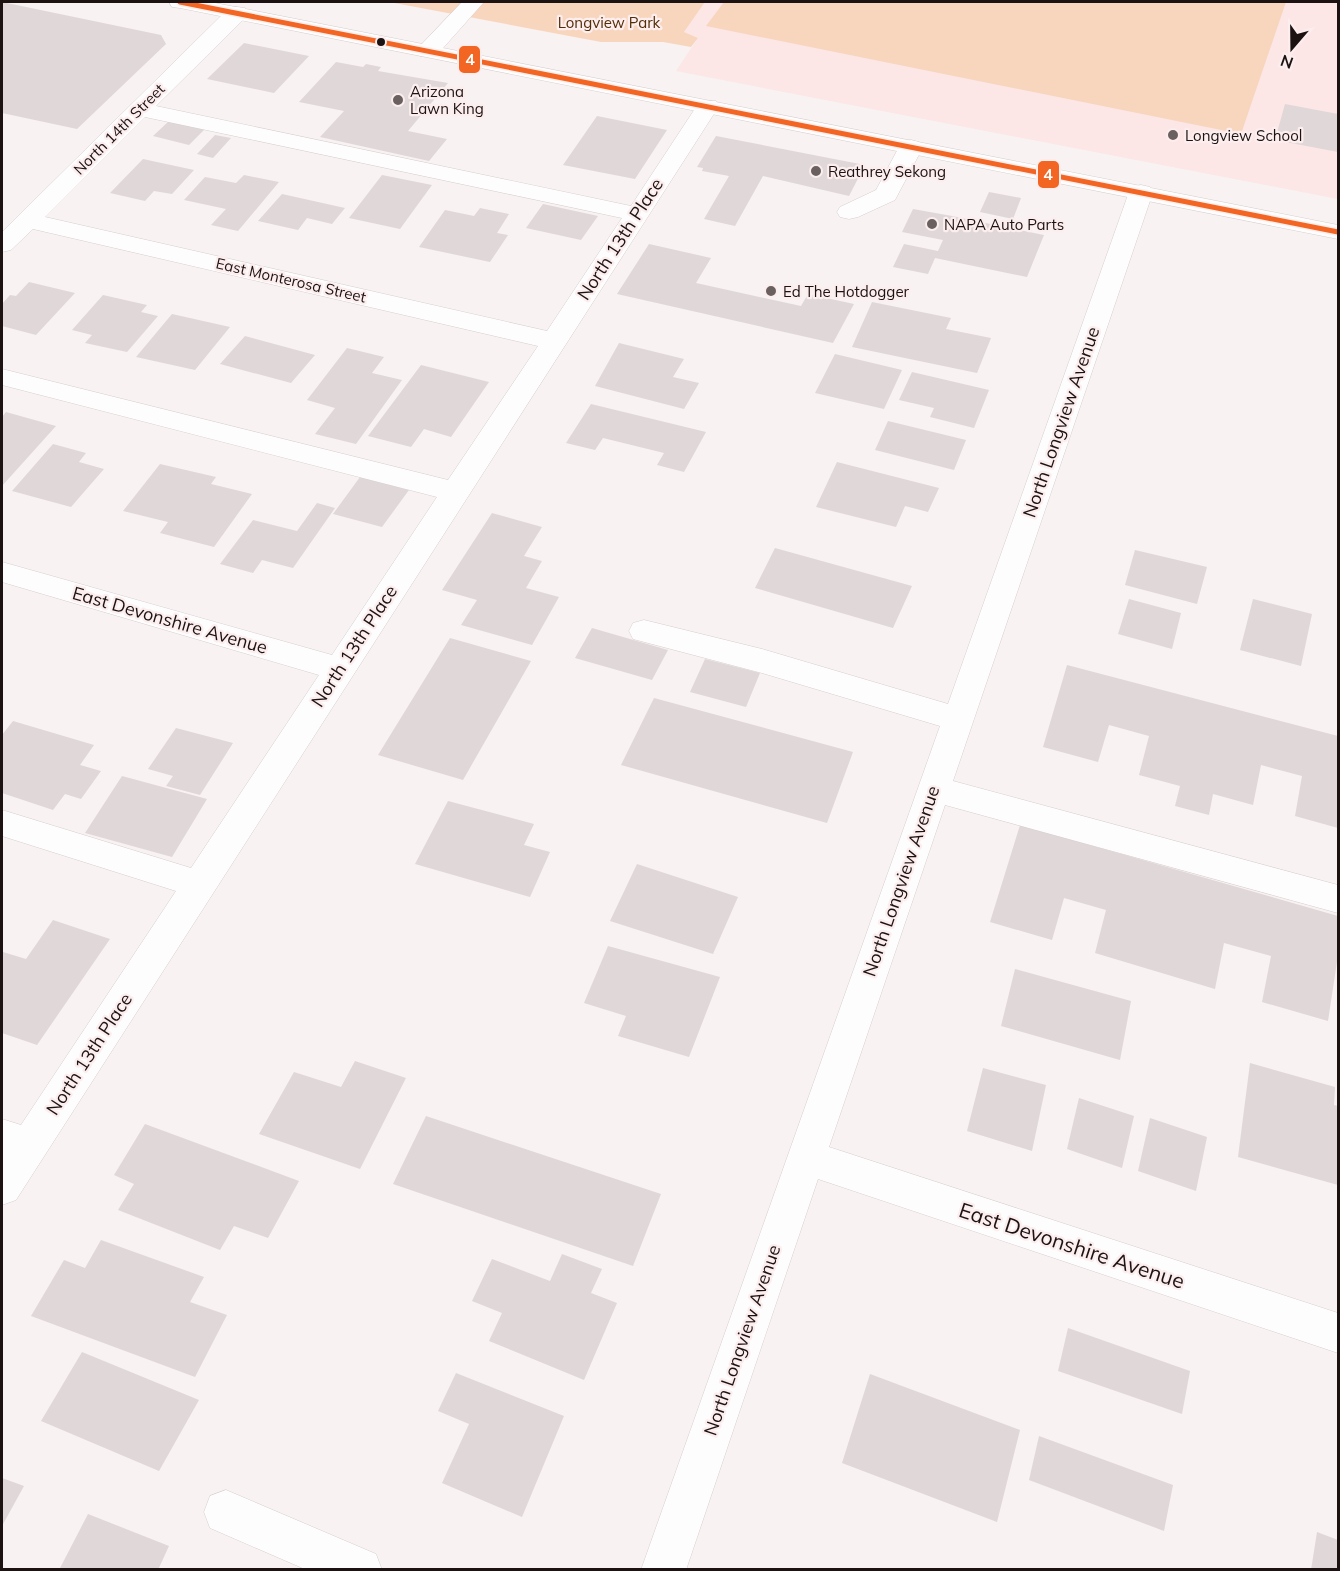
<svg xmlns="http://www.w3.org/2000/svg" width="1340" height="1571" font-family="Mulish,sans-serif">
  <rect width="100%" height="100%" fill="#f8f2f2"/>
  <!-- built -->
  <path fill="#fce6e6" d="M705,2h633v197l-662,-128 22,-33 -14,-6z"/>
  <!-- green -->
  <path fill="#f8d6bd" d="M389,2h316l-21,30 14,6 -7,9 -28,-5h-62z
    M724,2h562l-45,132 -535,-108z"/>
  <!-- building -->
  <path fill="#e0d7d8" d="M2,2l159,33 5,9 -89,85 -75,-16z
    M244,43l65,13 -35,37 -67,-14z
    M336,62l27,5 3,-3 15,3 -3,4 70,12 -40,48 39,8 -18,22 -109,-24 24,-26 -45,-9z
    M1285,104l53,10v38l-63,-12z
    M597,116l70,14 -32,49 -72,-14z
    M169,121l36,8 -16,16 -36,-9z
    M215,135l16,3 -18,20 -16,-4z
    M716,136l149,29 -16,31 -86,-20 -28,50 -31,-7 25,-43 -27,-5 1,-3 -6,-1z
    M143,159l51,11 -22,24 -18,-3 -9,10 -35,-8z
    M244,175l35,7 -41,49 -27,-6 15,-16 -42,-9 21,-23 31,6z
    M382,175l50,10 -32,44 -51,-11z
    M989,192l32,6 -8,21 -33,-7z
    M282,194l63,14 -13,16 -25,-6 -9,12 -40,-9z
    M543,204l55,12 -17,24 -55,-12z
    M480,208l29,6 -12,19 11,2 -18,27 -71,-15 26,-37 29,6z
    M913,209l39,7 92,19 -17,42 -92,-19 -7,16 -35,-7 11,-23 34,7 5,-11 -41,-8z
    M649,244l62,14 -15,25 105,23 7,-12 46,10 -21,39 -216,-49z
    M29,282l46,11 -39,42 -34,-9v-22l8,-9 6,1z
    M103,295l44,10 -6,7 17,4 -31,36 -42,-9 7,-8 -20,-5z
    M872,302l79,16 -5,11 45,9 -14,35 -125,-26z
    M172,314l58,13 -35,43 -59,-13z
    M245,336l70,19 -24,28 -71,-19z
    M619,343l65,16 -11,18 26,6 -15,26 -89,-23z
    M347,348l37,9 -12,16 30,7 -46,64 -41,-10 20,-26 -28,-8z
    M835,354l67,16 -18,39 -69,-16z
    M421,365l68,17 -38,55 -27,-8 -13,18 -43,-11z
    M912,372l77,18 -15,38 -44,-11 4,-9 -35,-8z
    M591,404l115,28 -22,40 -27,-7 7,-12 -61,-15 -8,12 -29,-7z
    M6,412l50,14 -54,60v-69z
    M888,421l78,19 -12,30 -79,-20z
    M53,444l33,9 -7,9 25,7 -33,38 -59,-16z
    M837,462l102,26 -11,24 -23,-6 -9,21 -80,-20z
    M160,464l56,13 -5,7 41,10 -38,53 -54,-14 8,-11 -45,-11z
    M360,477l49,13 -27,37 -49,-13z
    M317,503l18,5 -42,60 -31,-8 -9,13 -33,-9 33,-44 44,11z
    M492,513l50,14 -18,29 18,5 -16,27 33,9 -27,48 -71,-20 16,-25 -35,-10z
    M775,548l137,38 -19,42 -138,-40z
    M1135,550l72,17 -10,37 -72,-19z
    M1129,599l52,14 -9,36 -54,-15z
    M1253,599l59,15 -11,52 -61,-16z
    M592,628l76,22 -16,30 -77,-22z
    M450,638l81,23 -68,119 -85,-25z
    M705,659l55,14 -14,34 -56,-15z
    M1067,665l271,71v92l-43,-12 7,-40 -41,-11 -8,40 -40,-11 -4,21 -34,-9 5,-20 -41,-11 10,-39 -40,-11 -11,37 -55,-15z
    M654,698l199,54 -26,71 -206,-58z
    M13,721l81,24 -14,20 21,6 -20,28 -16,-5 -12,16 -51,-17v-58z
    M176,728l57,15 -33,52 -34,-9 7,-10 -25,-7z
    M122,776l85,23 -35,58 -87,-24z
    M448,801l86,23 -10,21 26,7 -20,45 -115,-33z
    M1020,825l318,91v39l-10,66 -66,-19 9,-46 -47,-13 -9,46 -120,-36 11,-43 -42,-12 -12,42 -62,-18z
    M637,864l101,33 -25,57 -103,-33z
    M53,920l57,19 -73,106 -35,-12v-79l1,-2 23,7z
    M608,946l112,31 -31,80 -71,-21 8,-20 -42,-13z
    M1015,969l116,32 -11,59 -119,-34z
    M355,1061l51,17 -46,91 -101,-35 35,-62 47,15z
    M1250,1063l85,24 -1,18 4,1v79l-100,-28z
    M983,1068l63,17 -14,66 -65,-20z
    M1079,1098l55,18 -12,52 -55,-19z
    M426,1116l235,78 -28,72 -240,-82z
    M1150,1118l57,19 -11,54 -58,-20z
    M145,1124l154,57 -31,57 -34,-12 -14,24 -102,-40 16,-26 -20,-9z
    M101,1240l103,37 -14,25 37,13 -32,62 -164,-61 33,-56 21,8z
    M562,1254l40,15 -11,24 26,10 -33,77 -95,-39 13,-28 -30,-12 20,-42 58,22z
    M1068,1328l122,43 -8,43 -124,-43z
    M82,1352l117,48 -40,71 -118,-50z
    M456,1373l108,43 -42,101 -80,-34 27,-59 -31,-13z
    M870,1374l150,56 -23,92 -155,-59z
    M1039,1436l134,49 -9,46 -135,-51z
    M2,1478l22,8 -22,40z
    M88,1514l81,32 -11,24h-99z
    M1317,1532l21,8v30h-27z"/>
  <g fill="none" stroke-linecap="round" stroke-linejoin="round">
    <!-- minor casing -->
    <g stroke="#d7cece" stroke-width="1">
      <path id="minor" d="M462,2h22l-48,54h-16l-3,-5 3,-5z
        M237,7l8,1 3,5 -3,5 -89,88 475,100 69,-105h16l3,5 -703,1094 -14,5v-86l19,6 155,-234 -174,-55v-26l189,58 128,-193 -317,-93v-20l330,93 105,-158 -435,-112v-16l446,111 90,-134 -505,-117 -22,21 -9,2v-20l227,-224zM145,117l477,101 -75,113 -502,-114z
        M911,140l8,2 4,5 -28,53 -37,17 -9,2 -9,-2 -3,-5 3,-5 36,-17 23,-43 4,-5z
        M1141,185l9,2 3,5 -200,589 385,104v28l-393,-108 -116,342 509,166v40l-520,-174 -132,391h-45l299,-844 -178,-53 -129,-34 -4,-8 4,-8 11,-3 118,29 186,55 181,-512 3,-5z
        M226,1490l150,64 6,16h-75l-97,-42 -6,-16 6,-16z"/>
    </g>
    <!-- major casing -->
    <g stroke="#d7cece" stroke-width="1">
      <path id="major" d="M169,2h41l1128,223v14l-1158,-231 -8,-1z"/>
    </g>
    <!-- minor -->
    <use href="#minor" fill="#fefdfd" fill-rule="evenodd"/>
    <!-- major -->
    <use href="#major" fill="#fefdfd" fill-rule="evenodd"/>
    <!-- bus-1 casing -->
    <g stroke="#fceeee" stroke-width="8">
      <path id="bus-1" d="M180,2l1158,230"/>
    </g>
    <!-- bus-1 -->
    <use href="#bus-1" stroke="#f26522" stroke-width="5"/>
  </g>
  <!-- markers -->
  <circle fill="#1d1212" stroke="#fceeee" stroke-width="2" cx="381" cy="42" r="5"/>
  <g fill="#6a6060" stroke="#fceeee" stroke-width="2">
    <circle cx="398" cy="100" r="6"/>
    <circle cx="1173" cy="135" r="6"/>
    <circle cx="816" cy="171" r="6"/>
    <circle cx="932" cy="224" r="6"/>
    <circle cx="771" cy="291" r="6"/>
  </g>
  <g text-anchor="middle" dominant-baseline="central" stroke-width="4.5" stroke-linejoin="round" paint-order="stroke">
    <!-- far-park labels -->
    <g font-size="15" fill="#532d04" stroke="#fceeee">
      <text x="609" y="22">Longview Park</text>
    </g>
    <!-- far-poi labels -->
    <g font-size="15" fill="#1d1212" stroke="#fceeee" text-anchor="start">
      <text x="410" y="91">Arizona<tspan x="410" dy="17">Lawn King</tspan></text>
      <text x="1185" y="135">Longview School</text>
      <text x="828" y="171">Reathrey Sekong</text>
      <text x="944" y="224">NAPA Auto Parts</text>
      <text x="783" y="291">Ed The Hotdogger</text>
    </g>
    <!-- far-street labels -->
    <g font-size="15" fill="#1d1212" stroke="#fceeee">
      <text transform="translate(119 129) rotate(-45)">North 14th Street</text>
      <text transform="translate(291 280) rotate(13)">East Monterosa Street</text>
    </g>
    <!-- street labels -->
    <g font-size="18" fill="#1d1212" stroke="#fceeee">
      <text transform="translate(620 239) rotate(-57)">North 13th Place</text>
      <text transform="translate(1061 422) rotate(-71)">North Longview Avenue</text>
      <text transform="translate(170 620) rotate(16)">East Devonshire Avenue</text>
      <text transform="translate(354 646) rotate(-57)">North 13th Place</text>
      <text transform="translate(901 881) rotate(-71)">North Longview Avenue</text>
      <text transform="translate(89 1054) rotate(-57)">North 13th Place</text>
      <text transform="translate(742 1340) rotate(-71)">North Longview Avenue</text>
    </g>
    <!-- near-street labels -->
    <g font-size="21" fill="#1d1212" stroke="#fceeee">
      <text transform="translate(1072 1245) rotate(18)">East Devonshire Avenue</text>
    </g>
  </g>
  <g stroke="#fceeee" stroke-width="2">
    <rect x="458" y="45" width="23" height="29" rx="6" fill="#f26522"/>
    <rect x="1037" y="160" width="23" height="29" rx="6" fill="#f26522"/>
  </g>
  <g font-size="16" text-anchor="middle" font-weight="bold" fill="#fff">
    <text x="470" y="65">4</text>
    <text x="1048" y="180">4</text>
  </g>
  <!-- border -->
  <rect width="1340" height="1571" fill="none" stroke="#1d1212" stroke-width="6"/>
  <!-- north arrow -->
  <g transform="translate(1292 48) rotate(200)" stroke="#fceeee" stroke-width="4.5" paint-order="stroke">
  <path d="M0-4.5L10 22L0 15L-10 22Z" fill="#1d1212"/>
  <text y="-9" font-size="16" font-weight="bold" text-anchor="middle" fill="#1d1212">N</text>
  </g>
</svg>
